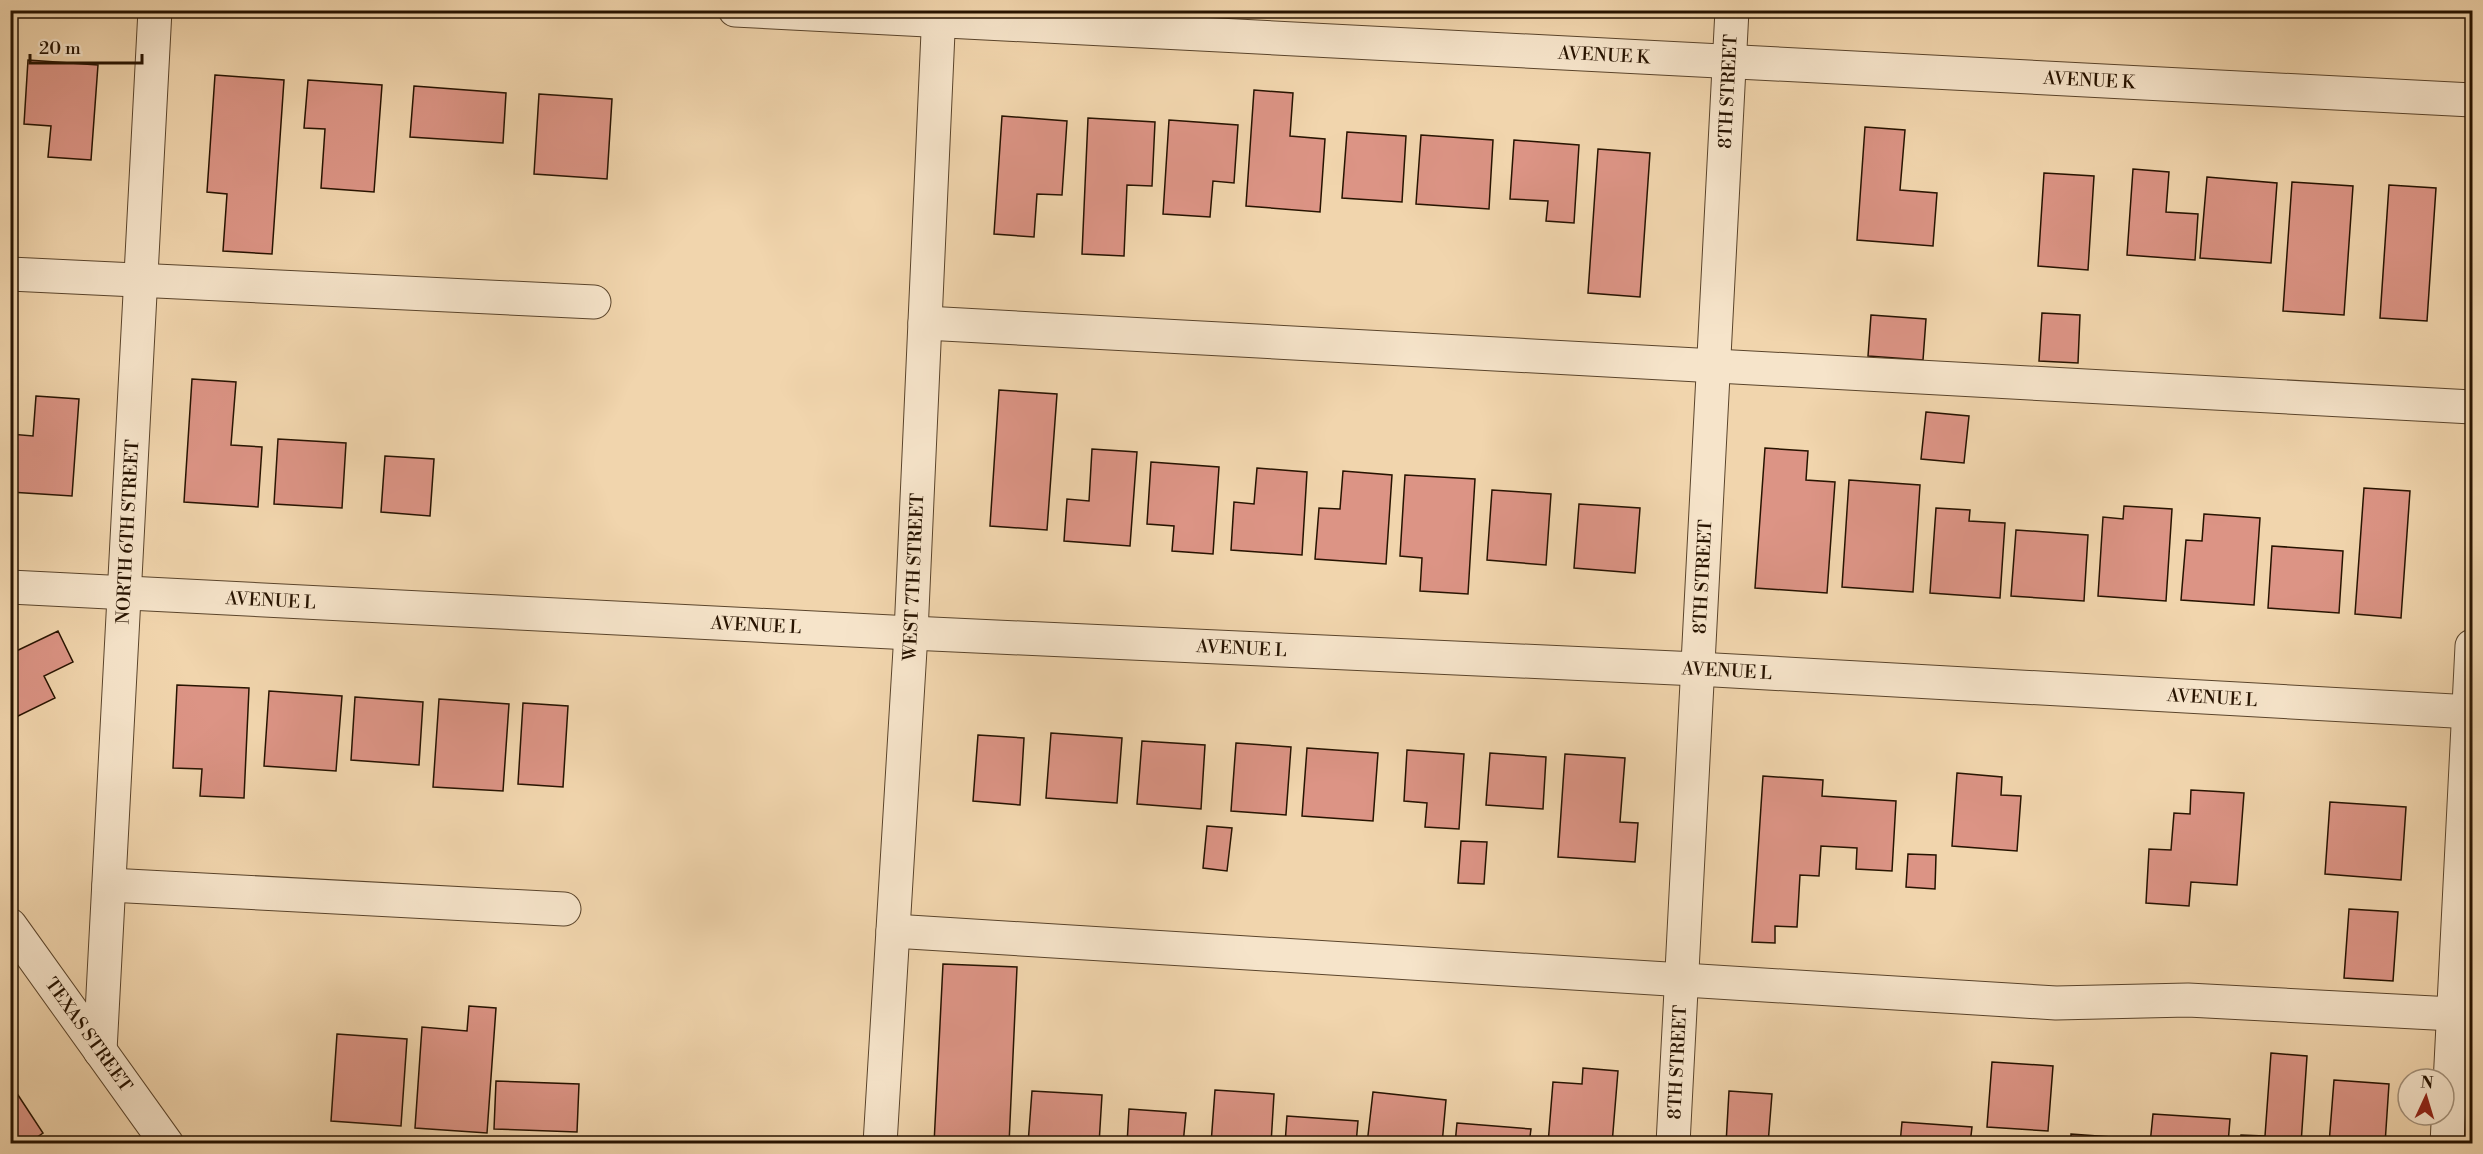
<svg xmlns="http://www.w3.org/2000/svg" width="2483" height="1154" font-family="'Libre Bodoni',serif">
  <rect width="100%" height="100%" fill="#f1d5ad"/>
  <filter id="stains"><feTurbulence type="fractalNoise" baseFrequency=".00333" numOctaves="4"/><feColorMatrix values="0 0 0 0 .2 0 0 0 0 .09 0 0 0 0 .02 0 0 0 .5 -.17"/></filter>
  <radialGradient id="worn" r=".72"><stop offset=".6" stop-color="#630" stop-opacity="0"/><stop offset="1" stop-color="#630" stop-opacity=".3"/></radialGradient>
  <!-- building -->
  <path fill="#dc9485" stroke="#271300" stroke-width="1.5" d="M28,60l70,5 -7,95 -43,-3 3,-31 -27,-2z
    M215,75l69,5 -12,174 -49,-3 4,-57 -20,-2z
    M308,80l74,5 -8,107 -53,-4 4,-59 -21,-1z
    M414,86l92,7 -3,50 -93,-6z
    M1254,90l39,3 -3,43 35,3 -5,73 -74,-6z
    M539,94l73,5 -5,80 -73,-5z
    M1002,116l65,5 -5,74 -25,-1 -3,43 -40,-3z
    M1088,118l67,4 -3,64 -25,-1 -3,71 -42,-2z
    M1169,120l69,5 -4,58 -21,-2 -3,36 -47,-3z
    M1865,127l40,3 -5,60 37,3 -4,53 -76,-6z
    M1347,132l59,4 -4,66 -60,-4z
    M1421,135l72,5 -4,69 -73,-5z
    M1514,140l65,5 -5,78 -28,-2 2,-20 -38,-2z
    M1598,149l52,4 -10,144 -52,-4z
    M2133,169l36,3 -3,40 32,2 -3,46 -68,-5z
    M2044,173l50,3 -6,94 -50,-4z
    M2207,177l70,6 -6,80 -71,-5z
    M2292,182l61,4 -9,129 -61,-4z
    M2389,185l47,3 -9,133 -47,-3z
    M2042,313l38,2 -2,48 -39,-2z
    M1871,315l55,4 -3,41 -55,-4z
    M192,379l44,3 -5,63 31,2 -4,60 -74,-5z
    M999,390l58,4 -10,136 -57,-4z
    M36,396l43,3 -7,97 -62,-4v-58l23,2z
    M1926,412l43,4 -5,47 -43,-4z
    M278,439l68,4 -4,65 -68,-4z
    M1765,448l43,3 -2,29 29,2 -8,111 -72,-5z
    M1092,449l45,3 -7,94 -66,-5 3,-42 22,2z
    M385,456l49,3 -4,57 -49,-4z
    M1151,462l68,5 -6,87 -41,-3 2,-25 -27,-2z
    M1257,468l50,4 -5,83 -71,-5 3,-48 20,2z
    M1343,471l49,4 -6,89 -71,-5 4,-51 21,1z
    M1405,475l70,4 -7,115 -48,-3 2,-33 -22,-2z
    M1849,480l71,5 -7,107 -71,-5z
    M2364,488l46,3 -9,127 -46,-4z
    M1492,490l59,4 -5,71 -59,-5z
    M1579,504l61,4 -5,65 -61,-5z
    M2124,506l48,3 -6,92 -68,-5 5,-79 20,2z
    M1936,508l34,2 -1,11 36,2 -5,75 -70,-5z
    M2204,514l56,4 -6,87 -73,-5 5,-60 16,1z
    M2016,530l72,5 -4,66 -73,-5z
    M2272,546l71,5 -4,62 -71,-5z
    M58,631l15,31 -29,14 11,22 -45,22v-66z
    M177,685l72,3 -5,110 -44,-2 2,-27 -29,-1z
    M269,691l73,5 -6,75 -72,-5z
    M355,697l68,5 -4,63 -68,-5z
    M439,699l70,5 -6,87 -70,-4z
    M523,703l45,3 -5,81 -45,-3z
    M1051,733l71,5 -5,65 -71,-5z
    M978,735l46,3 -4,67 -47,-4z
    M1142,741l63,4 -4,64 -64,-5z
    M1236,743l55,4 -5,68 -55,-4z
    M1307,748l71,5 -5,68 -71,-5z
    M1407,750l57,4 -5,75 -34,-2 2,-24 -23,-2z
    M1490,753l56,4 -3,52 -57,-4z
    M1565,754l60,4 -5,64 18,1 -3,39 -77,-5z
    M1957,773l45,4 -1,18 20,1 -4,55 -65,-5z
    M1763,776l60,4 -1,16 74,5 -4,70 -36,-2 1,-21 -36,-2 -2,30 -19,-1 -3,52 -22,-1v17l-23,-1z
    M2191,790l53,3 -7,92 -46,-3 -2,24 -43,-3 3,-54 22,1 3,-37 16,1z
    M2330,802l76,5 -5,73 -76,-6z
    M1207,826l25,2 -5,43 -24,-3z
    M1461,841l26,1 -3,42 -26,-1z
    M1908,854l28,1 -1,34 -29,-2z
    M2349,909l49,3 -5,69 -49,-3z
    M943,964l74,3 -8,177h-75z
    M469,1006l27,2 -9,125 -72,-5 7,-101 45,4z
    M337,1034l70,5 -6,87 -70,-5z
    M2271,1053l36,3 -6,88h-61l1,-9 24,1z
    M1992,1062l61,4 -5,65 -61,-4z
    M1583,1068l35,3 -6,73h-64l5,-62 29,2z
    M2334,1080l55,4 -4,60h-56z
    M496,1081l83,3 -2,48 -83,-3z
    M1215,1090l59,4 -3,50h-60z
    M1032,1091l70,4 -3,49h-71z
    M1729,1091l43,3 -4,50h-42z
    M1373,1092l73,8 -4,44h-75z
    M18,1095l25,38 -16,11h-17v-44z
    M1129,1109l57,4 -3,31h-56z
    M2153,1114l77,5 -2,25h-78z
    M1287,1116l71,5 -2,23h-71z
    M1902,1122l70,5 -2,17h-70z
    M1457,1123l74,6 -2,15h-74z
    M2071,1134l67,5 -1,5h-66z
    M1833,1137l52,3v4h-53z"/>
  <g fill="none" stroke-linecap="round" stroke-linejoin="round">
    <!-- minor casing -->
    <g stroke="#5a442b" stroke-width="35">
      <g id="minor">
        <path id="s1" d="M735,10l1737,90"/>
        <path d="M10,274l584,28"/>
        <path d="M925,323l1547,84"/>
        <path id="s2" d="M10,587l901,46 786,36 775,43"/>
        <path d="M109,885l455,24"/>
        <path id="s3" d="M10,925l157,219"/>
        <path d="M893,931l1163,72 132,-3 284,15"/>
        <path id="s4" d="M100,1051l55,-1041"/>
        <path id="s5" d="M880,1144l31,-511 28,-623"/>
        <path id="s6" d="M1673,1144l59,-1134"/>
        <path d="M2447,1144l25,-498"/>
      </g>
    </g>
    <!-- minor -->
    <use href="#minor" stroke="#f6e4ca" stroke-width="33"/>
  </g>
  <g text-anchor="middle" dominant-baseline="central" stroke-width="4.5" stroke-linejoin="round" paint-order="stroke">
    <!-- street labels -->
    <g font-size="18" fill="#271300" stroke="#f6e4ca">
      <text stroke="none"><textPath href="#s1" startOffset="870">AVENUE K</textPath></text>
      <text stroke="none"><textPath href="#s1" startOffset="1356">AVENUE K</textPath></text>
      <text stroke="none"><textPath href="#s6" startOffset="1054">8TH STREET</textPath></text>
      <text stroke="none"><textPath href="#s4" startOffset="520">NORTH 6TH STREET</textPath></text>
      <text stroke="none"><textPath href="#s5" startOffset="568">WEST 7TH STREET</textPath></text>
      <text stroke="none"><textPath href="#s6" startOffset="568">8TH STREET</textPath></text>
      <text stroke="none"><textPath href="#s2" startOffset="261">AVENUE L</textPath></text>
      <text stroke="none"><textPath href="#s2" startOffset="747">AVENUE L</textPath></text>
      <text stroke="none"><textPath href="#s2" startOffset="1233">AVENUE L</textPath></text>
      <text stroke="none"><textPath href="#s2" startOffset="1719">AVENUE L</textPath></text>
      <text stroke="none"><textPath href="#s2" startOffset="2205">AVENUE L</textPath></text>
      <text stroke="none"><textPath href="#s3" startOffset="135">TEXAS STREET</textPath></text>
      <text stroke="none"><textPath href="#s6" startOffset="82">8TH STREET</textPath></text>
    </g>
  </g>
  <!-- margin -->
  <rect width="2483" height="1154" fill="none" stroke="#f1d5ad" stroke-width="36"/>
  <rect x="12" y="12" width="2459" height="1130" fill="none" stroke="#271300" stroke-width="3"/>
  <rect x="18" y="18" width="2447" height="1118" fill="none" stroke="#271300" stroke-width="1.5"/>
  <!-- north arrow -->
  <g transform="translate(2426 1097) rotate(4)"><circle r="28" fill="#f6e4ca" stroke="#a39079" stroke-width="1.5"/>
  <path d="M0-4.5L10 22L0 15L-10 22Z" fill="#8f2418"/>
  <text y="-9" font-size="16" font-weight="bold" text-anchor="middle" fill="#271300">N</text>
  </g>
  <!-- scale -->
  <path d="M30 54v9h112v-9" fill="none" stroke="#271300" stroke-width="3"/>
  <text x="39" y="54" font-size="18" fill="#271300" stroke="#f6e4ca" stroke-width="4.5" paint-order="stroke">20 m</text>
  <rect width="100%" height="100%" filter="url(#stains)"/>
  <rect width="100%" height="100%" fill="url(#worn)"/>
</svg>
